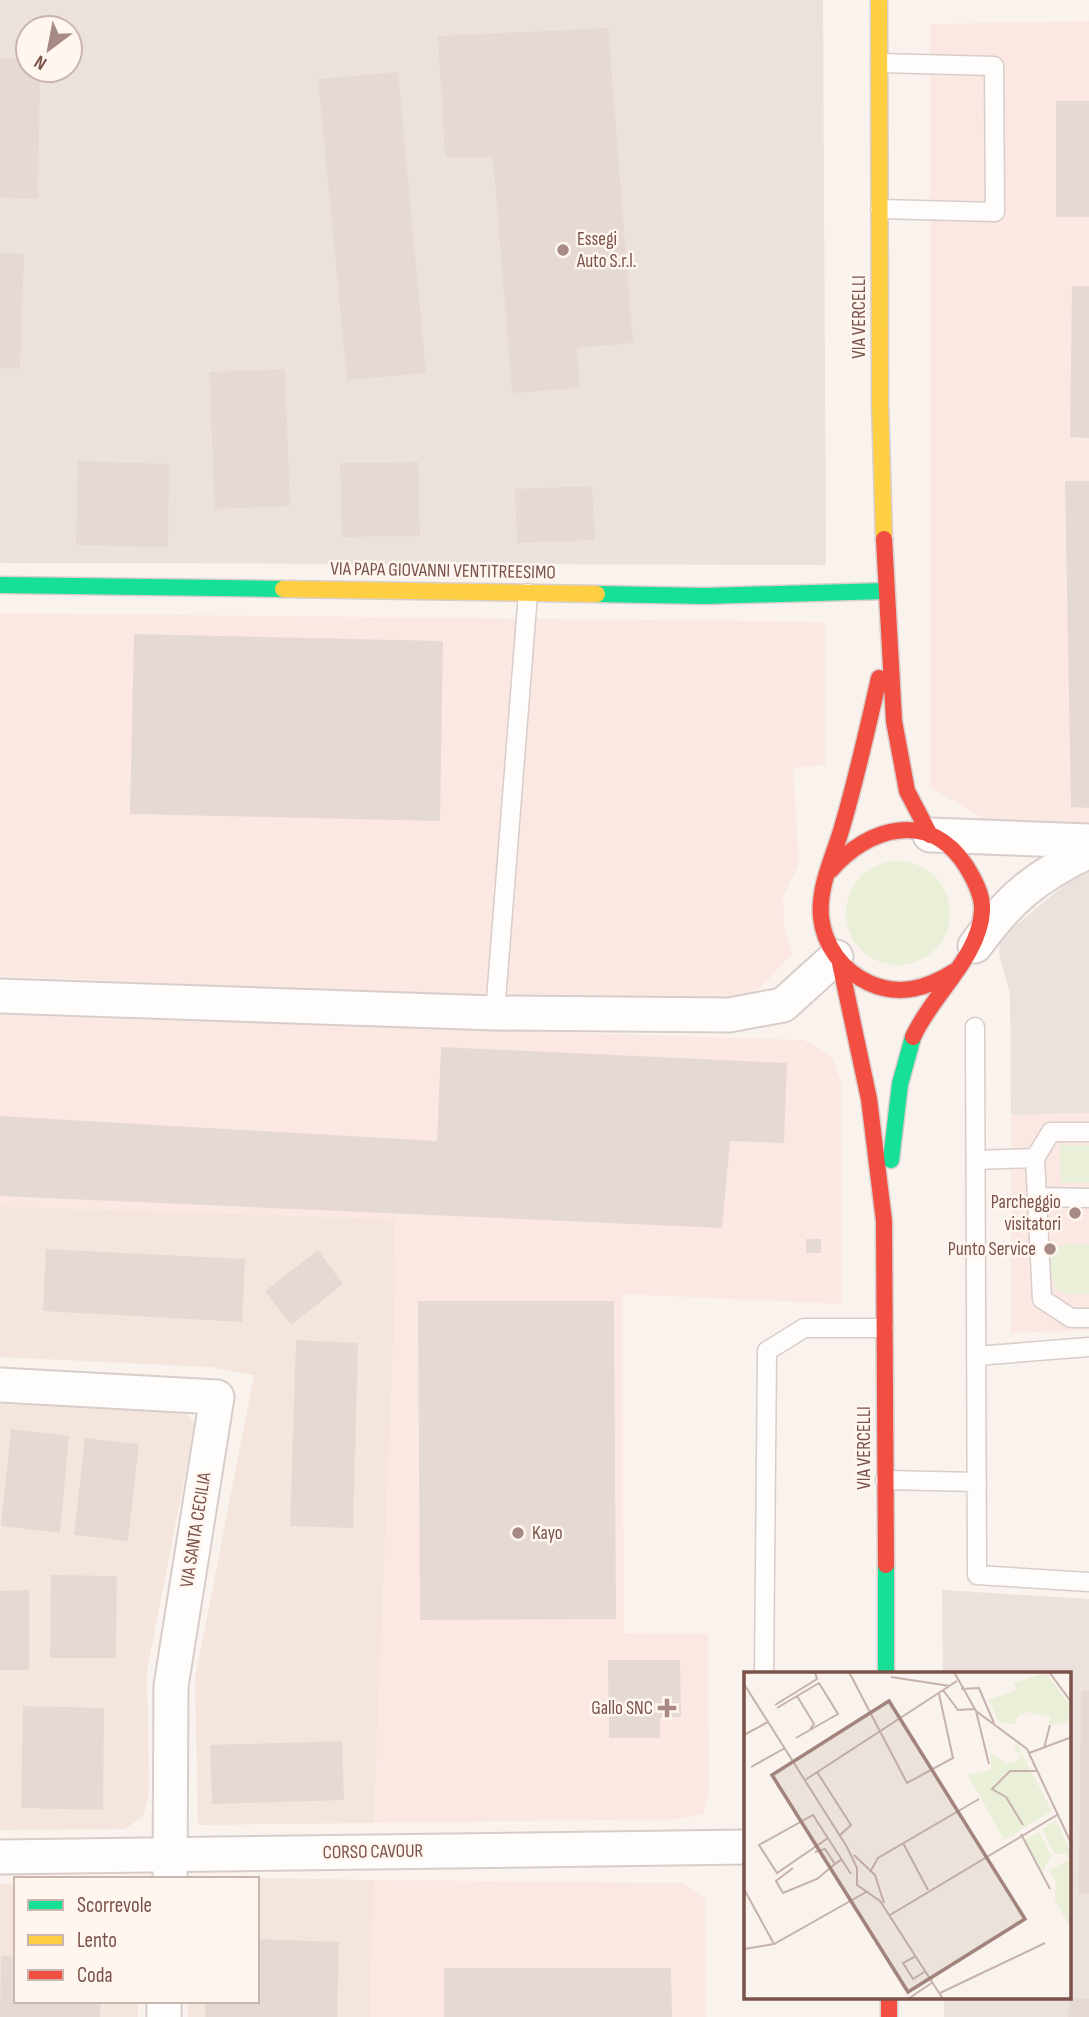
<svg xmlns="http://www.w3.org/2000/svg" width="1089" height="2017" font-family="'Sofia Sans Condensed',sans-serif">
  <rect width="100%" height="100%" fill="#f9f2ed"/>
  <!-- residential -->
  <path fill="#f4e6dd" d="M0,1206l395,13 1,64 -22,540 -176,2 -3,-146 59,-304 -43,-8 -211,-10z
    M0,1404l182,5 13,15 -48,247 2,124 -6,21 -18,13 -125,1z
    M191,1877l183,3 -4,137h-182v-16h69v-122z
    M16,1883v118h122v16h-138v-133z"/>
  <!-- commercial -->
  <path fill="#fce8e3" d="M1089,21v802l-105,-4 -54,-32v-763z
    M0,613l825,9v143l-32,3 6,97 -16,31 1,30 8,28 -31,33 -38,20 -723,-31z
    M0,1015l804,25 28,17 9,24 1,223 -220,-10 2,339 84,1 1,158 -6,22 -23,5 -306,4 22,-540 -1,-64 -395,-13z
    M1089,1113v217l-78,3v-218z
    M374,1880l308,3 23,16 1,118h-336z"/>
  <!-- industrial -->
  <path fill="#ece2dd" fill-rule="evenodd" d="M0,0h823l3,565 -826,-2zM28,28h42v42h-42z
    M1083,869h6v244l-78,2 -1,-121 -11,-40 1,-15z
    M942,1590l147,9v418h-145v-19h126v-324h-127z"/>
  <!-- green -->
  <path fill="#eaefd7" d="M846 913a52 52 0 1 1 104 0a52 52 0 1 1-104 0Z
    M1060,1145h29v38h-28z
    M1067,1244l22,1v49h-24l-10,-6 -7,-24 4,-15z"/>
  <!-- building -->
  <path fill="#e6d9d4" d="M608,28l25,315 -56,5 3,40 -68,5 -19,-236h-48l-7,-121z
    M0,59h28v11h12l-2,129 -38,-1z
    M398,72l28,301 -79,7 -29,-301z
    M1056,101h33v116h-33z
    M0,253l24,1 -4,115 -20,-1z
    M1072,286h17v152l-19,-1z
    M285,369l5,137 -75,3 -6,-137z
    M78,461l91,3 -1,83 -92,-2z
    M418,462l2,74 -78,1 -2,-74z
    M1065,481h24v327l-18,-1z
    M592,486l3,54 -78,3 -2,-54z
    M134,634l309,7 -3,180 -310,-7z
    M441,1047l346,16 -3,80 -54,-2 -8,87 -722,-32v-80l437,25z
    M806,1239h15v14h-15z
    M46,1249l199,10 -3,63 -199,-11z
    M318,1250l25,34 -52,41 -26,-34z
    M418,1301h196l2,318 -196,1z
    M296,1340l62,3 -5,185 -63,-2z
    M11,1429l58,7 -9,97 -59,-7z
    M85,1438l54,6 -11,97 -54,-6z
    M51,1575l66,1 -1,82h-66z
    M29,1590v80h-29v-79z
    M608,1660h72l1,57h-21v21h-51z
    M1081,1691h8v203h-10z
    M23,1706l81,2 -1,102 -82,-2z
    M342,1741l2,59 -132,4 -2,-59z
    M257,1939l82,3 -2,75h-132v-16h52z
    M1,1956l15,1v44h85l-1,16h-100z
    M444,1968h227l1,49h-228z
    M1069,1998l20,1v18h-21z"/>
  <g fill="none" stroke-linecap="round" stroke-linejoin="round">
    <!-- lane casing -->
    <g stroke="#d8cdca" stroke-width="21">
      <path id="lane" d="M880,209l115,3 -1,-146 -114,-3
        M495,1013l33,-420
        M975,1027l2,548 112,7
        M1035,1158l16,-26h38
        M976,1160l59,-2 7,141 29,19h18
        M1037,1197l52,1
        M976,1356l113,-9
        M885,1480l92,2
        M764,1674l3,-323 37,-23h80"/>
    </g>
    <!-- street casing -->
    <g stroke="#d8cdca" stroke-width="37">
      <path id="street" d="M930,835l159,6
        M975,946c35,-48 60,-69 114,-95
        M0,996l495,17 234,2 54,-10 53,-48
        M0,1385l217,12 -46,289 -1,193
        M0,1857l746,-10
        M164,2017v-16"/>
    </g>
    <!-- fast casing -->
    <g stroke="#dacecb" stroke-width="19">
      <path id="fast" d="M0,585l283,4
        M597,594l108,2 180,-5
        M891,1160l9,-76 13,-47
        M886,1565v109"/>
    </g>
    <!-- slow casing -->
    <g stroke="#dacecb" stroke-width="19">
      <path id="slow" d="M879,0l1,402 4,137
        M283,589l314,5"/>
    </g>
    <!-- jam casing -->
    <g stroke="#dacecb" stroke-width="19">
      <path id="jam" d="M884,539l10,182 13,70 23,44
        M879,678c-11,49 -22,98 -36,146 -8,30 -25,61 -22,93 3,29 22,54 48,66 31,14 59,5 86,-12
        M831,870c38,-44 99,-60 135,-4 8,13 17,29 16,45 -2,45 -51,85 -69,126
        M840,963l29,136 15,122 2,344
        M889,1998v19"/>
    </g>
    <!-- lane -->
    <use href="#lane" stroke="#fefdfc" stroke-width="18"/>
    <!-- street -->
    <use href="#street" stroke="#fefdfc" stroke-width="33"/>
    <!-- fast -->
    <use href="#fast" stroke="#16e098" stroke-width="16"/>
    <!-- slow -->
    <use href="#slow" stroke="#ffcf43" stroke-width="16"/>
    <!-- jam -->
    <use href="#jam" stroke="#f24e42" stroke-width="16"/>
  </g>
  <!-- markers -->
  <g fill="#a68a83" stroke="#fff6f0" stroke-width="2.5">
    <circle cx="563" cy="250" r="7"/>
    <circle cx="1075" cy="1213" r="7"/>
    <circle cx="1050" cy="1249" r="7"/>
    <circle cx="518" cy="1533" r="7"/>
    <path d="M663.5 1697.5h7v7h7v7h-7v7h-7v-7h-7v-7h7z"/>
  </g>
  <g text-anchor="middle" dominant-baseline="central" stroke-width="5" stroke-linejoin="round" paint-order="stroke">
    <!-- poi labels -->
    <g font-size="19" fill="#7a524a" stroke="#fff6f0" text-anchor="end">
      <text x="577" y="239" text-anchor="start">Essegi<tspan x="577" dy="22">Auto S.r.l.</tspan></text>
      <text x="1061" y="1202">Parcheggio<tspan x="1061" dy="22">visitatori</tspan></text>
      <text x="1036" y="1249">Punto Service</text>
      <text x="532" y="1533" text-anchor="start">Kayo</text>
      <text x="653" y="1708">Gallo SNC</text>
    </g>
    <!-- street labels -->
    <g font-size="19" fill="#7a524a" stroke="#fff6f0">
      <text transform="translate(859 317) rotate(-90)">VIA VERCELLI</text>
      <text transform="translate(443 571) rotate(1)">VIA PAPA GIOVANNI VENTITREESIMO</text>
      <text transform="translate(864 1448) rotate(-90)">VIA VERCELLI</text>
      <text transform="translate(196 1530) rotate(-81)">VIA SANTA CECILIA</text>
      <text transform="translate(373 1852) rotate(-1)">CORSO CAVOUR</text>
    </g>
  </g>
  <!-- overview -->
  <g transform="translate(744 1672)">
    <rect width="327" height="327" fill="#f9f2ed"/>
    <path d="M302,1l25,34 -4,16 -18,1 1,-7 -22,-5 -10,4 -2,8 -16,-1 -12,-23 29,-10 -4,-7zM272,71l36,68 -48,29 -36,-65 23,-5v-18l16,12 9,-2 5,-6 -6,-7zM312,148l15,32v9l-5,-7h-12l-12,-25zM295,160l12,23 -8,17 -18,-32zM324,188l4,6 -1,63 -16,-29 1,-18 -7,-12z" fill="#eaefd7"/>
    <path fill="none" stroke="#c6b2ac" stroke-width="2" d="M105,0l58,111 46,-25 -14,-64M210,0l22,39 51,38 45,96M305,0l23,31M147,5l59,9M0,12l103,163 10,21v17l23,16 63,98M217,17l18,-1 15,35M199,18l15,20 17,-1M53,24l17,28 -4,5M31,33l42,-26 -2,-7M33,36l42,-25 19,31 -42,24M232,39l13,53M0,63l24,-13M300,76l6,-23M285,81l43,-16M7,95l34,-19M73,100l34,53 -11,10M61,108l152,-99M279,153l-17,-28 -14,-8 18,-18h27M277,162l29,55M84,166l-51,35 -18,-28 54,-30 38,59M159,171l25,47M71,180l10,-3 10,15 7,-5M110,183l21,20 9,28M49,196l-17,13 7,12 34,-14 18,-15M126,200l8,-14 101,-59M0,217l30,55M146,243l167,-100M0,277l30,-5 94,-53M172,284l-13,7 10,16 13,-8M196,321l105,-50M164,327l25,-17"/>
    <path fill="#a2847d" fill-opacity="0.15" stroke="#a2847d" stroke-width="3.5" d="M145,29l136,218 -117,73 -136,-217z"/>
    <rect width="327" height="327" fill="none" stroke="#7a524a" stroke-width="3.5"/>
  </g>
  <!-- legend -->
  <rect x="14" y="1877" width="245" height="126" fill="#fff6f0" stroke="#cab4ae" stroke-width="2"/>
  <rect x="28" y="1900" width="35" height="10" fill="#16e098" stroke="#cab4ae" stroke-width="2"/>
  <text x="77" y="1912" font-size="21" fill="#7a524a">Scorrevole</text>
  <rect x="28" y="1935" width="35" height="10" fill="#ffcf43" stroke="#cab4ae" stroke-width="2"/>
  <text x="77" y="1947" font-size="21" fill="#7a524a">Lento</text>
  <rect x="28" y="1970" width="35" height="10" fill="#f24e42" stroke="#cab4ae" stroke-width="2"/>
  <text x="77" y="1982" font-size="21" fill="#7a524a">Coda</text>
  <!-- north arrow -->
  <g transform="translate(49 49) rotate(212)"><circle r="33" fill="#fff6f0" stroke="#cab4ae" stroke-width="2"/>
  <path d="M0-5L12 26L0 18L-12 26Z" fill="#a68a83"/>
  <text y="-10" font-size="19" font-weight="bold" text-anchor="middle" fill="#7a524a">N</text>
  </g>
</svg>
